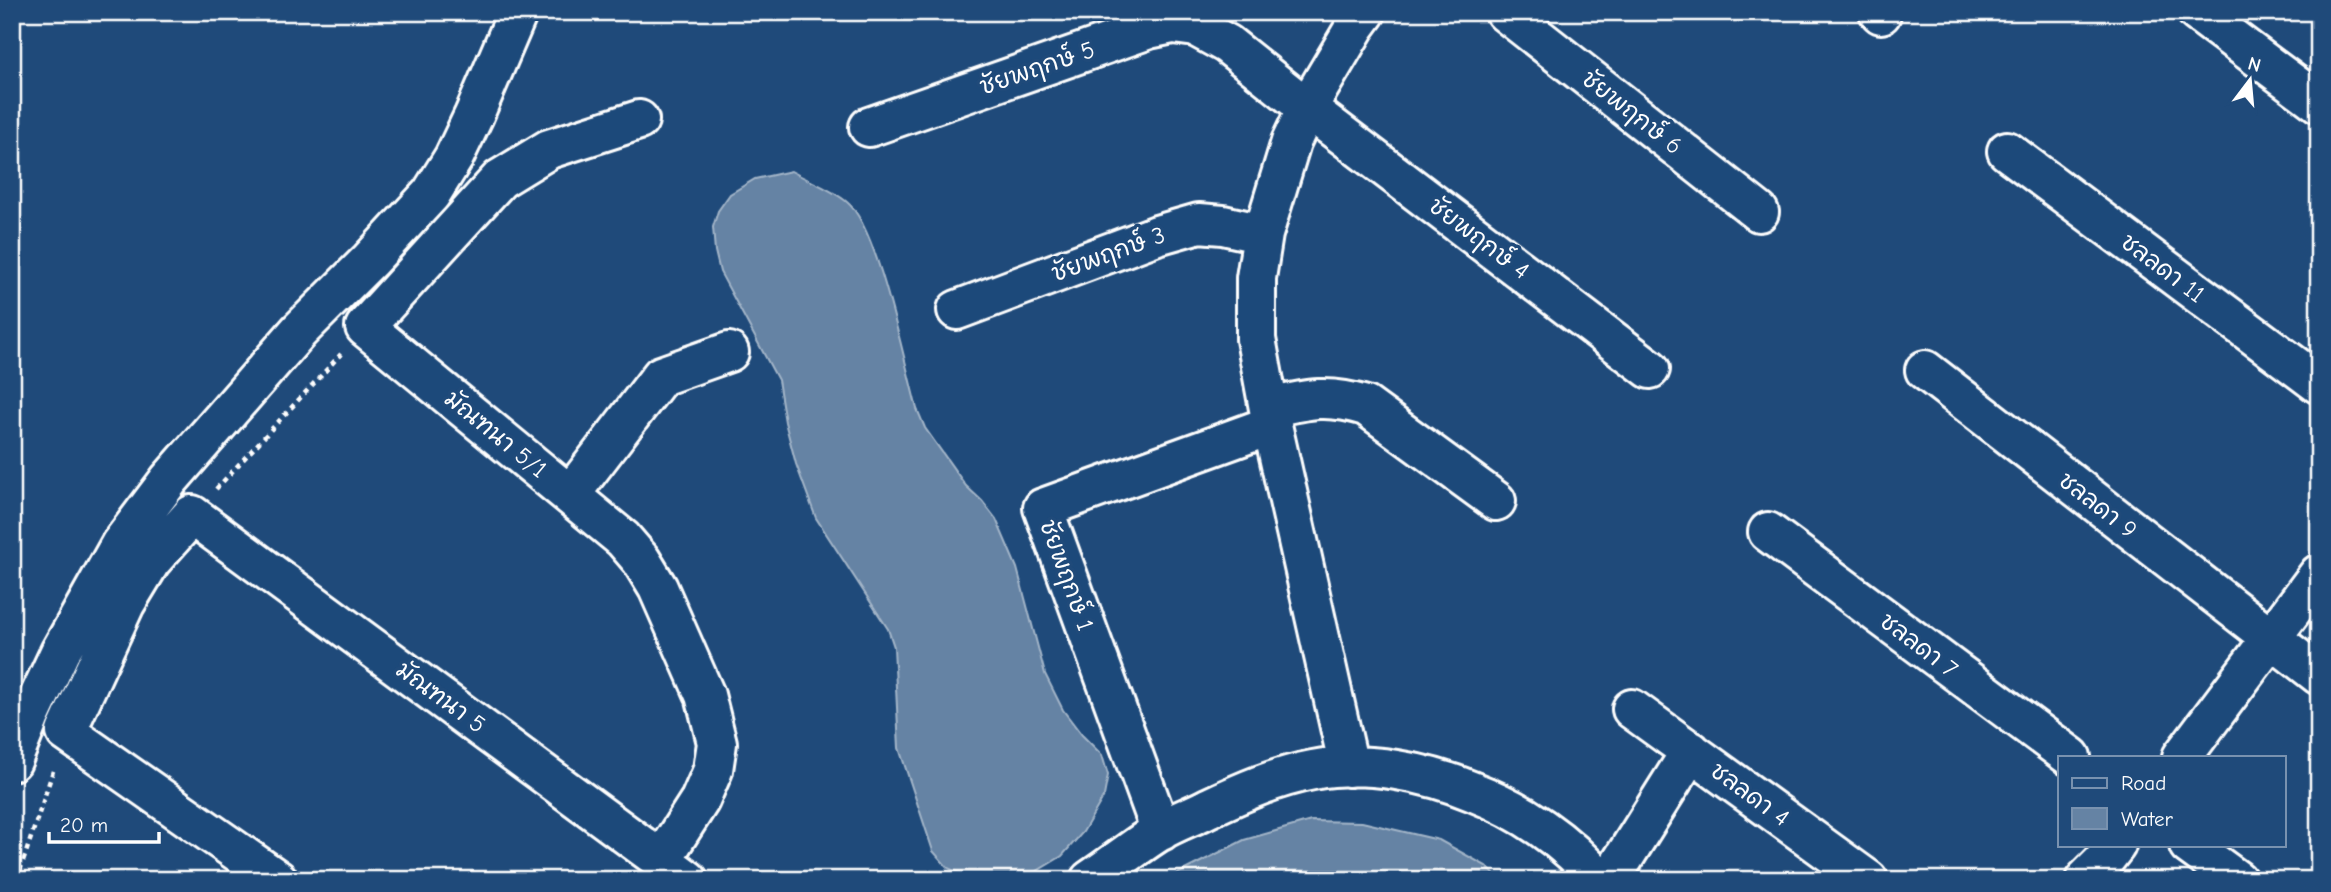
<svg xmlns="http://www.w3.org/2000/svg" width="2331" height="892" font-family="'Comic Neue','Playpen Sans Thai',sans-serif">
  <rect width="100%" height="100%" fill="#1f4a7a"/>
  <filter id="ink" filterUnits="userSpaceOnUse"><feTurbulence type="fractalNoise" baseFrequency=".0143" numOctaves="2"/><feDisplacementMap in="SourceGraphic" scale="14" xChannelSelector="R" yChannelSelector="G"/><feConvolveMatrix kernelMatrix="1 2 1 2 8 2 1 2 1" color-interpolation-filters="sRGB"/></filter>
  <g filter="url(#ink)">
    <!-- water -->
    <path fill="#6583a4" stroke="#a3b5c8" stroke-width="2" d="M791,171c18,10 41,18 56,31 31,25 58,164 70,207l8,19 41,58 16,15 14,18 21,49 28,106 18,36 19,25 20,20 6,20 -4,21 -21,36 -21,24 -25,15 -25,9h-38l-26,-12 -15,-17 -34,-103 -5,-101 -6,-18 -72,-111 -20,-54 -11,-42 -7,-42 -58,-108 -5,-21 -2,-24 5,-16 12,-17 25,-15z
      M1311,821l51,1 77,18 47,26 14,14h-335l79,-40z"/>
    <g fill="none" stroke-linecap="round" stroke-linejoin="round">
      <!-- minor casing -->
      <g stroke="#fff" stroke-width="44">
        <path id="minor" d="M1505,12l254,200
          M1879,12l2,2
          M2197,12l122,91
          M639,120l-90,29 -49,30 -135,148 258,212 18,21 17,28 47,107 12,48 -4,27 -13,30 -38,59
          M869,127l280,-98 24,-5 23,3 31,17 80,64 343,261
          M2007,151l312,233
          M957,310l200,-75 42,-12 24,2 40,9
          M1925,370l394,305
          M1269,408c39,-9 58,-14 97,-2l130,95
          M570,495l91,-119 68,-24
          M1768,532l303,225
          M1632,709l236,171
          M2182,757l137,-183
          M12,761l18,-45 30,-64 60,-107 49,-65 130,-149 71,-71 61,-66 23,-37 20,-42 44,-103
          M1349,767l-77,-342 -16,-86v-61l7,-44 28,-92 16,-34 48,-81 11,-15
          M1161,831l-118,-323 229,-83
          M2189,845l48,35
          M278,880l-212,-148 59,-128 26,-43 41,-46 496,365
          M1090,880c24,-16 46,-34 70,-49 15,-9 33,-15 48,-23 34,-16 68,-31 105,-38 52,-10 113,2 161,22 47,18 93,49 125,88
          M1610,880l81,-129
          M2085,880l17,-17 14,-18"/>
      </g>
      <!-- path -->
      <path stroke="#fff" stroke-width="4.5" stroke-dasharray="5 5" stroke-linecap="butt" d="M216,489l125,-135
        M17,880l37,-112"/>
      <!-- minor -->
      <use href="#minor" stroke="#1f4a7a" stroke-width="38"/>
    </g>
  </g>
  <g text-anchor="middle" dominant-baseline="central" stroke-width="7" stroke-linejoin="round" paint-order="stroke">
    <!-- street labels -->
    <g font-size="24" fill="#fff" stroke="#1f4a7a">
      <text transform="translate(1037 68) rotate(-19)">ชัยพฤกษ์ 5</text>
      <text transform="translate(1632 112) rotate(38)">ชัยพฤกษ์ 6</text>
      <text transform="translate(1479 238) rotate(37)">ชัยพฤกษ์ 4</text>
      <text transform="translate(1108 254) rotate(-20)">ชัยพฤกษ์ 3</text>
      <text transform="translate(2163 268) rotate(37)">ชลลดา 11</text>
      <text transform="translate(496 434) rotate(39)">มัณฑนา 5/1</text>
      <text transform="translate(2098 505) rotate(38)">ชลลดา 9</text>
      <text transform="translate(1067 575) rotate(70)">ชัยพฤกษ์ 1</text>
      <text transform="translate(1919 645) rotate(37)">ชลลดา 7</text>
      <text transform="translate(441 697) rotate(36)">มัณฑนา 5</text>
      <text transform="translate(1750 794) rotate(36)">ชลลดา 4</text>
    </g>
  </g>
  <!-- margin -->
  <rect width="2331" height="892" fill="none" stroke="#1f4a7a" stroke-width="42"/>
  <rect x="21" y="21" width="2289" height="850" fill="none" stroke="#fff" stroke-width="2.5" filter="url(#ink)"/>
  <!-- legend -->
  <rect x="2058" y="756" width="228" height="91" fill="#1f4a7a" stroke="#7992af" stroke-width="2"/>
  <rect x="2072" y="778" width="35" height="10" fill="#1f4a7a" stroke="#7992af" stroke-width="2"/>
  <text x="2121" y="790" font-size="21" fill="#ffffff">Road</text>
  <rect x="2072" y="808" width="35" height="21" fill="#6583a4" stroke="#7992af" stroke-width="2"/>
  <text x="2121" y="826" font-size="21" fill="#ffffff">Water</text>
  <!-- north arrow -->
  <g transform="translate(2250 80) rotate(16)" stroke="#1f4a7a" stroke-width="5" paint-order="stroke">
  <path d="M0-5L12 26L0 18L-12 26Z" fill="#ffffff"/>
  <text y="-10" font-size="19" font-weight="bold" text-anchor="middle" fill="#ffffff">N</text>
  </g>
  <!-- scale -->
  <path d="M49 832v10h110v-10" fill="none" stroke="#ffffff" stroke-width="3.5"/>
  <text x="60" y="832" font-size="21" fill="#ffffff" stroke="#1f4a7a" stroke-width="5" paint-order="stroke">20 m</text>
</svg>
